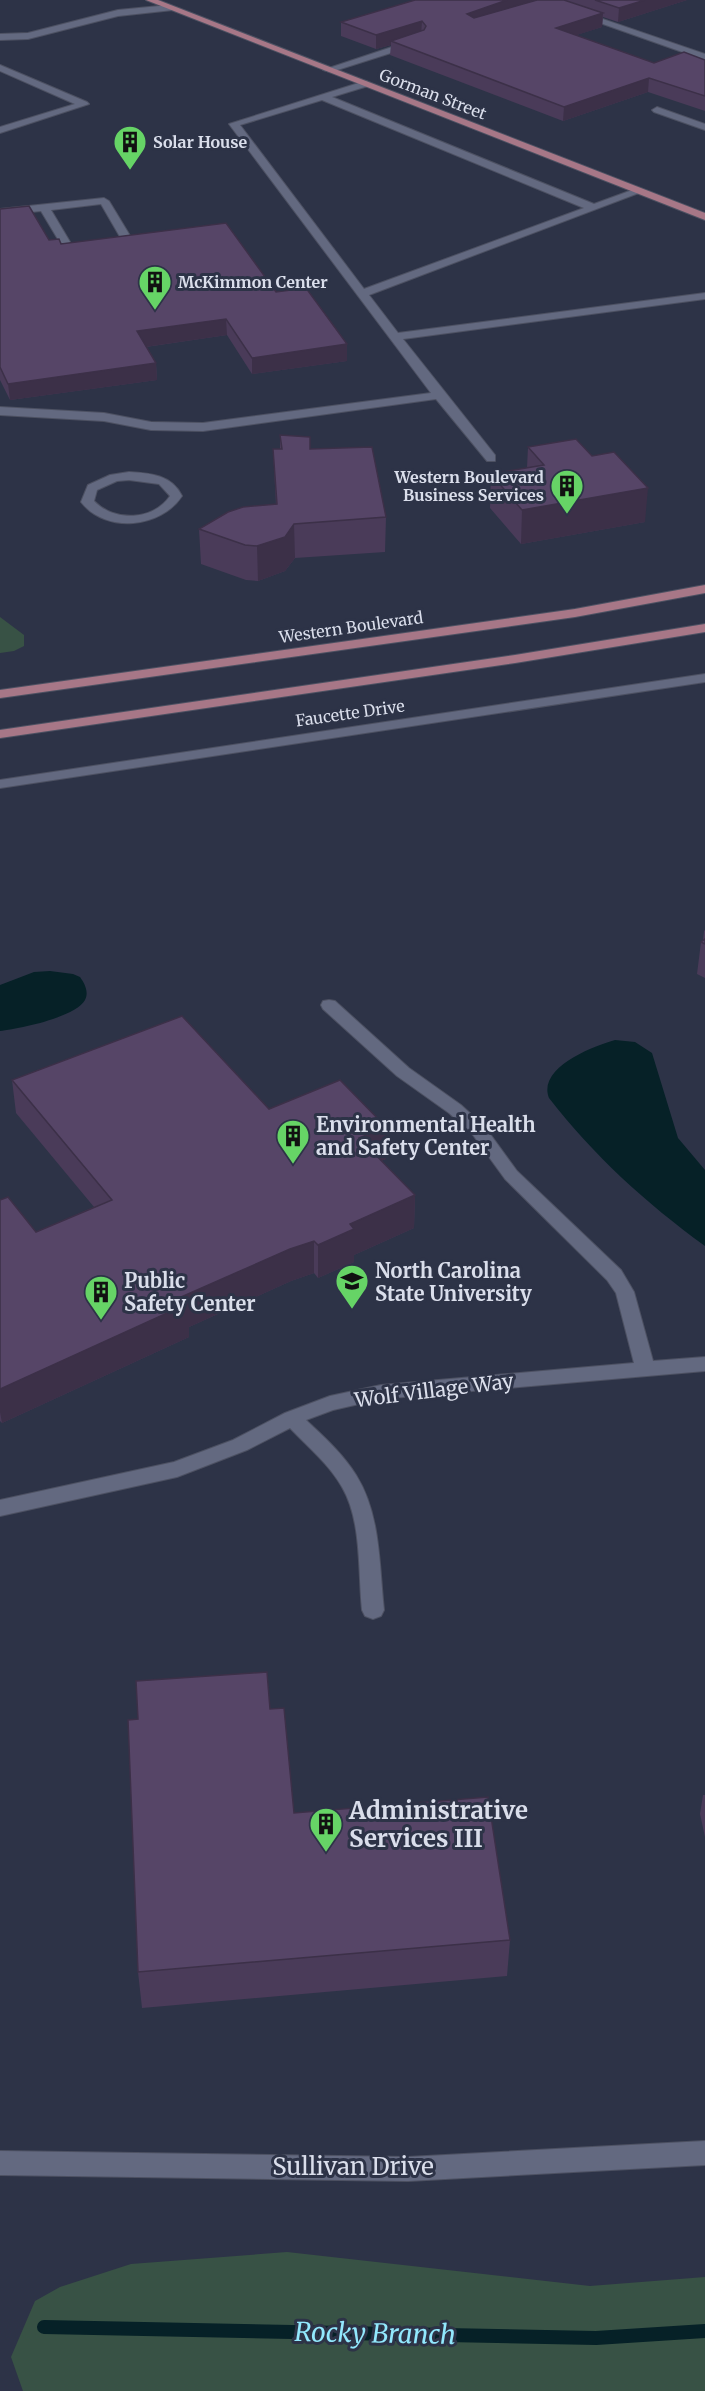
<svg xmlns="http://www.w3.org/2000/svg" width="705" height="2391" font-family="Merriweather,serif">
  <rect width="100%" height="100%" fill="#2d3347"/>
  <!-- green -->
  <path fill="#385245" d="M0,617l24,18v11l-10,5 -14,2z
    M287,2252l303,34 115,-9v114h-682l-12,-34 24,-56 25,-14 71,-23z"/>
  <!-- water -->
  <path fill="#062127" d="M50,971l23,3 7,3c5,7 9,15 5,23 -9,17 -66,29 -85,31v-46l34,-13z
    M615,1040l20,2 17,11 26,85 27,32v76c-59,-43 -111,-90 -156,-148 -12,-30 44,-52 66,-58z"/>
  <g fill="none" stroke-linecap="round" stroke-linejoin="round">
    <!-- stream -->
    <path stroke="#062127" stroke-width="14" d="M44,2327l552,11 109,-7"/>
    <!-- minor casing -->
    <g stroke="#4d5162" stroke-width="2">
      <path id="minor" d="M535,0h12l158,54v6z
        M170,5l3,5 -55,6 -90,23 -28,1v-6l28,-1 90,-23z
        M413,40l4,3 -1,2 -85,27 -8,-2z
        M0,65l87,37 2,2 -89,29v-6l75,-23 -75,-33z
        M365,81l3,1v4l-36,11 262,107 41,-15 9,2 -275,104 29,38 307,-40v6l-302,40 92,116v6h-8l-51,-62 -233,32 -52,-1 -47,-9 -104,-6v-8l104,6 47,9 52,1 228,-30 -202,-269zM322,100l262,108 -220,81 -124,-164z
        M657,107l48,17v6l-51,-18 -2,-2z
        M104,198l5,3 26,43 -1,2 -22,2v-4l11,-2 -22,-38 -50,6 22,37 12,-1 5,3 -20,5 -5,-3 -24,-40 -41,4v-6z
        M129,472c21,1 43,3 53,24 -21,32 -76,38 -101,6l7,-17 22,-10zM129,480l30,4 11,12c-17,25 -56,26 -76,5l3,-11 20,-9z
        M705,674v8l-705,106v-8z
        M329,1000l6,1 74,67 52,37 24,22 32,44 104,99 13,22 19,69 52,-4v14l-324,28 -48,11 -27,10c18,17 37,34 50,55 25,40 23,90 28,135l-3,6 -8,3 -8,-3 -3,-6c-4,-39 0,-89 -20,-123 -13,-23 -34,-40 -52,-59l-43,22 -70,27 -177,39v-16l174,-38 59,-22 52,-27 45,-17 51,-11 253,-22 -18,-70 -9,-13 -102,-101 -32,-44 -24,-22 -52,-37 -74,-67 -2,-4 2,-4z
        M705,2141v24l-297,16 -408,-6v-24l408,6z"/>
    </g>
    <!-- major casing -->
    <g stroke="#4d5162" stroke-width="2">
      <path id="major" d="M146,0h12l547,213v7z
        M705,585v8l-130,24 -575,81v-8l575,-81z
        M705,624v8l-190,31 -515,75v-8l515,-75z"/>
    </g>
    <!-- minor -->
    <use href="#minor" fill="#636980" fill-rule="evenodd"/>
    <!-- major -->
    <use href="#major" fill="#a77787" fill-rule="evenodd"/>
  </g>
  <!-- wall -->
  <path fill="#4a3b59" d="M415,0h272l-69,22 -15,-5 -1,10 -26,8 78,28 51,-3v51l-57,-19 -85,29 -173,-66 1,-10 -15,4 -35,-13v-14z
    M0,209l49,31 227,52 71,69 -95,13 -25,-39 -81,12 10,16 1,17 -147,20 -10,-20z
    M280,435l30,14 76,68 -1,35 -90,6 -10,13 -27,10 -12,-1 -45,-16 -2,-35 77,-24 -3,-56h7z
    M528,447l117,75 -124,22 -31,-36 1,-34 36,-6z
    M705,930v48l-8,-4 4,-32 2,-2 1,-9z
    M12,1080l257,29 117,18v32l-5,2 34,34 -1,33 -60,27v7l-36,16 -4,-5 -23,8 -102,46v10l-187,86 -2,-2v-221l36,32 58,-25 -78,-94z
    M270,1709l24,104 216,127 -3,36 -365,32 -4,-36z
    M703,1795h2v42l-5,-23z"/>
  <!-- shaded-wall -->
  <path fill="#3c3048" d="M507,0h30l-70,27v-13z
    M645,0h42l-69,22 1,-14z
    M603,13l-1,14 -47,15 1,-14z
    M422,21l-1,14 -30,6v4l-15,4v-14z
    M649,78l-1,14 -85,29 1,-14z
    M226,319l1,16 -89,13 -1,-17z
    M347,344v17l-95,13v-16z
    M156,363l1,17 -147,20 -2,-16z
    M648,488l-3,34 -124,22 1,-34z
    M294,524l1,34 -10,13 -27,10 -1,-35z
    M386,1127v32l-27,11v-32z
    M415,1195l-1,33 -60,27v7l-36,16v-33l32,-21z
    M314,1241v32l-23,8 -102,46v10l-187,86 -2,-11v-23l181,-92 109,-48z"/>
  <!-- building -->
  <path fill="#564567" stroke="#3c3048" stroke-width="1.5" d="M415,0h92l-40,14 7,4 63,-18h27l39,13 -47,15 98,35 30,-11 21,8v36l-56,-18 -85,29 -173,-66 33,-11 2,-4 -4,-5 -46,14 -35,-13z
    M595,0h50l-26,8z
    M29,206l20,34 10,-1 2,5 165,-21 50,69 30,-4 41,56 -95,14 -26,-39 -89,12 19,32 -148,21 -8,-17v-158z
    M280,435l30,2v12l62,-2 14,70 -92,7 -9,13 -28,9 -12,-1 -46,-16 29,-17 15,-5 34,-3 -4,-55h9z
    M576,439l16,17 22,-4 34,36 -126,22 -31,-36 53,-9 -16,-18z
    M705,939v5l-4,-2z
    M182,1016l87,93 71,-29 46,47 -27,11 56,57 -65,29 4,5 -36,16 -4,-4 -24,8 -109,48 6,7 -187,85v-189l8,-3 28,35 76,-32 -100,-120z
    M267,1672l3,37 14,-1 10,105 194,-16 22,143 -372,32 -10,-252 10,-1 -2,-38z"/>
  <!-- icons -->
  <defs>
    <g id="building-pin" transform="scale(1.725)"><path d="M0 17L-7.5 6A9.5 9.5 0 1 1 7.5 6Z" fill="#66d466" stroke="#2d3347"/><path d="M-4-6H4V6H1V3H-1V6H-4ZM-2.5-4.3h1.7v1.8h-1.7ZM.8-4.3h1.7v1.8H.8ZM-2.5-1h1.7V.8h-1.7ZM.8-1h1.7V.8H.8Z" fill="#111"/></g>
    <g id="university-pin" transform="scale(1.725)"><path d="M0 17L-7.5 6A9.5 9.5 0 1 1 7.5 6Z" fill="#66d466" stroke="#2d3347"/><path d="M0-5L7-2L0 1L-7-2ZM-4 1L0 2.5L4 1V4Q0 6-4 4Z" fill="#111"/></g>
  </defs>
  <g fill-rule="evenodd">
    <use href="#building-pin" x="130" y="142"/>
    <use href="#building-pin" x="155" y="282"/>
    <use href="#building-pin" x="567" y="486"/>
    <use href="#building-pin" x="293" y="1136"/>
    <use href="#university-pin" x="352" y="1281"/>
    <use href="#building-pin" x="101" y="1292"/>
    <use href="#building-pin" x="326" y="1824"/>
  </g>
  <g text-anchor="middle" dominant-baseline="central" stroke-width="6" stroke-linejoin="round" paint-order="stroke">
    <!-- far-street labels -->
    <g font-size="16" fill="#dadeeb" stroke="#2d3347">
      <text transform="translate(433 94) rotate(21)">Gorman Street</text>
      <text transform="translate(351 627) rotate(-8)">Western Boulevard</text>
      <text transform="translate(350 713) rotate(-8)">Faucette Drive</text>
    </g>
    <!-- far-poi labels -->
    <g font-size="16" font-weight="bold" fill="#dadeeb" stroke="#2d3347" text-anchor="start">
      <text x="153" y="142">Solar House</text>
      <text x="178" y="282">McKimmon Center</text>
      <text x="544" y="477" text-anchor="end">Western Boulevard<tspan x="544" dy="18">Business Services</tspan></text>
    </g>
    <!-- poi labels -->
    <g font-size="20" font-weight="bold" fill="#dadeeb" stroke="#2d3347" text-anchor="start">
      <text x="316" y="1124">Environmental Health<tspan x="316" dy="23">and Safety Center</tspan></text>
      <text x="375" y="1270">North Carolina<tspan x="375" dy="23">State University</tspan></text>
      <text x="124" y="1280">Public<tspan x="124" dy="23">Safety Center</tspan></text>
    </g>
    <!-- street labels -->
    <g font-size="20" fill="#dadeeb" stroke="#2d3347">
      <text transform="translate(434 1390) rotate(-7)">Wolf Village Way</text>
    </g>
    <!-- near-poi labels -->
    <g font-size="24" font-weight="bold" fill="#dadeeb" stroke="#2d3347" text-anchor="start">
      <text x="349" y="1810">Administrative<tspan x="349" dy="28">Services III</tspan></text>
    </g>
    <!-- near-street labels -->
    <g font-size="24" fill="#dadeeb" stroke="#2d3347">
      <text x="353" y="2166">Sullivan Drive</text>
    </g>
    <!-- near-water labels -->
    <g font-size="26" font-style="italic" fill="#92e8fd" stroke="#2d3347">
      <text transform="translate(375 2333) rotate(1)">Rocky Branch</text>
    </g>
  </g>
</svg>
